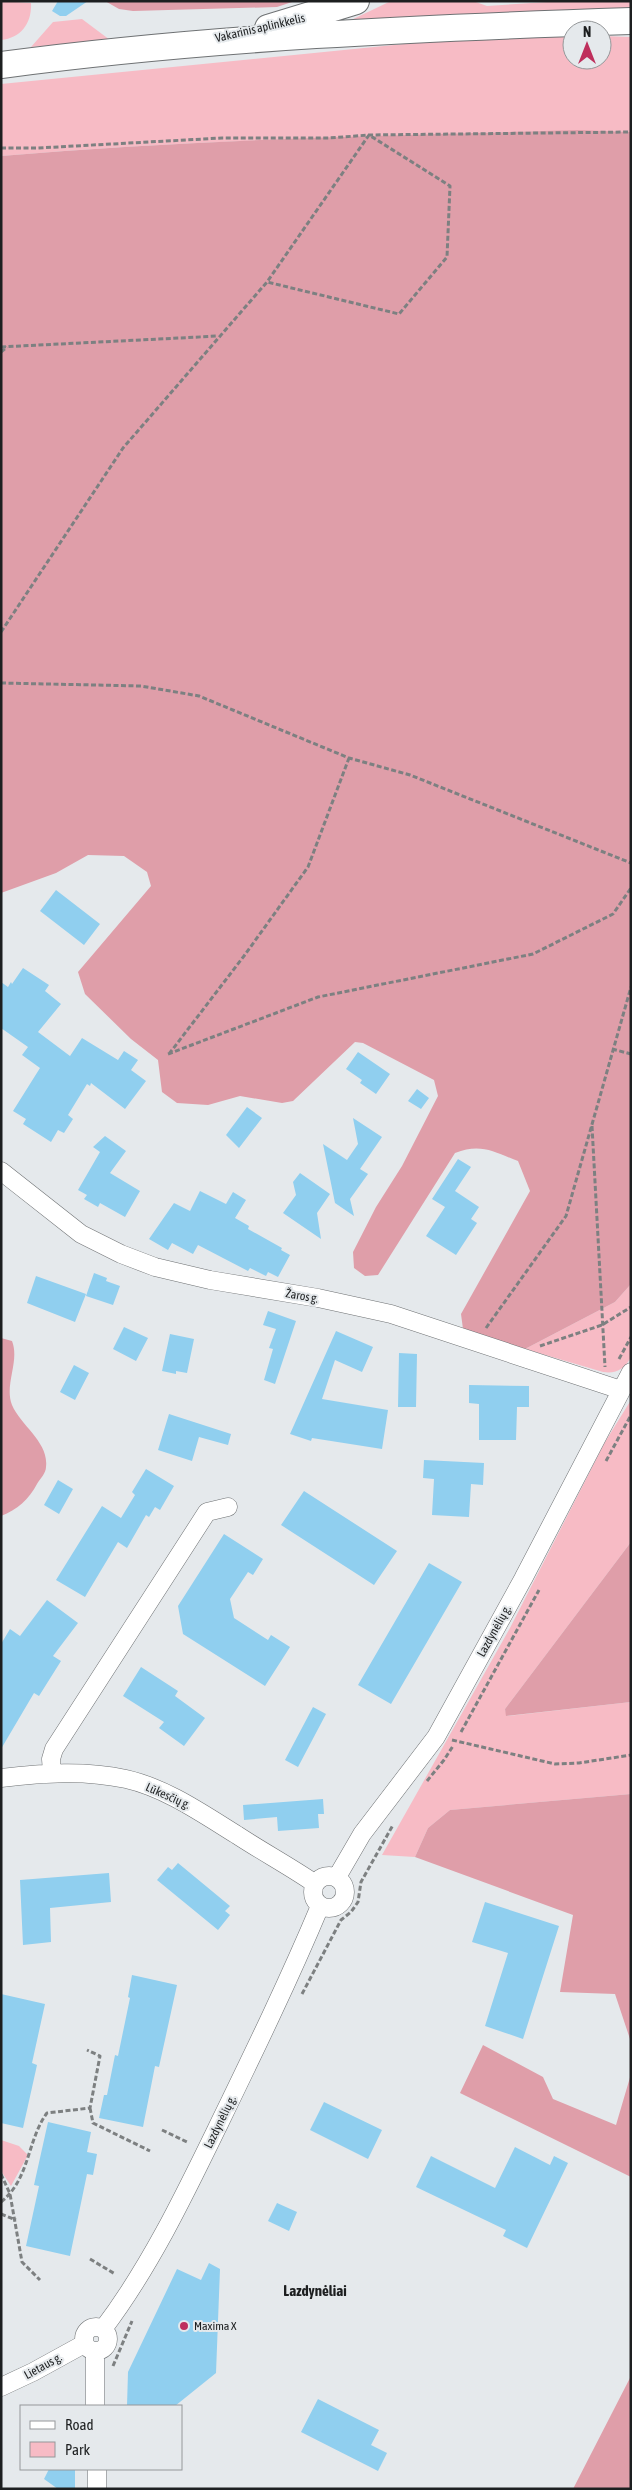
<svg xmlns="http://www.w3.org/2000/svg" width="632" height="2490" font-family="'Asap Condensed',sans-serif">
  <rect width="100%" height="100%" fill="#e5e9ec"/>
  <!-- green -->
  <path fill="#f7bbc5" d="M1,1l30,2c1,19 -9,35 -30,37z
    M391,1h82l14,5 76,-5h68v11l-282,9z
    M82,19l28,21 -79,7 22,-25z
    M572,36v24h30v-24l29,1v95c-82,-3 -164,2 -245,4 -128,4 -257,9 -385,20v-72l433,-43z
    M631,1284v73c-6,12 -15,17 -28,15l-78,-23 90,-47z
    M631,1400v142l-126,167 2,7 124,-14v92l-181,16 -22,18 -13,29 -33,-2 128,-227 95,-186z
    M1,2140l18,6 9,9 -17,31 -10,-15z"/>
  <!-- forest -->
  <path fill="#df9ea9" d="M105,1h190l-18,6 -144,4 -14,-2z
    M578,130l53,2v1152l-16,18 -90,47 -62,-20 -2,-15 69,-123 -12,-30c-24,-9 -37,-18 -63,-8l-77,122 -13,1 -11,-8 -1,-16 23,-45 26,-41 36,-70 -4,-16 -71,-37 -8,-1 -62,59 -11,2 -42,-7 -32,9 -31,-2 -15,-11 -4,-32 -27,-21 -46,-45 -7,-22 73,-86 -4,-14 -23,-16 -36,-1 -32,18 -55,20v-737c192,-17 385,-20 577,-26z
    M1,1338l11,3c8,20 -8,44 0,64 9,21 37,37 34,62 0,6 -6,12 -9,17 -8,15 -20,26 -36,32z
    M631,1542v160l-125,14 -1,-7z
    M631,1794v248l-16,-48 -55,-2 13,-77 -158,-58 13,-29 22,-18z
    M483,2045l60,32 10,22 63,26 15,-51v103l-171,-84z
    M631,2376v113h-58z"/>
  <!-- building -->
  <path fill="#90cfef" d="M58,1h30l-22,15h-6l-8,-5z
    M56,890l44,34 -16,21 -44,-34z
    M23,968l26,17 -4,6 16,13 -23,28 32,24 12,-18 36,22 6,-9 14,9 -7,10 15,11 -21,28 -34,-26 -1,3 -3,-2 -19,31 5,4 -9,14 -6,-3 -7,12 -28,-18 3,-5 -13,-8 27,-43 -18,-13 6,-8 -27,-19v-46l7,5 3,-5 1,2z
    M358,1052l32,22 -14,20 -16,-11 2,-3 -16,-11z
    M417,1089l12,9 -8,11 -13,-8z
    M247,1107l15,11 -23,30 -13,-13z
    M353,1118l29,19 -22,32 8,5 -18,25 4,17 -19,-13 -12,-59 24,16 11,-16z
    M105,1136l21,15 -16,22 30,18 -15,26 -25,-14 -2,4 -14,-8 3,-4 -9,-5 22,-38 -7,-5z
    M458,1159l13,8 -16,24 24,16 -8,12 6,4 -21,32 -30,-19 19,-29 -13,-8z
    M300,1173l30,21 -13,19 4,26 -38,-26 13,-18 -3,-13z
    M200,1191l26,13 7,-12 13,8 -11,18 14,8 -1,3 34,19 -1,2 9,5 -12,22 -10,-5 -2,4 -16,-8 -2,3 -50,-26 -5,9 -21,-11 -4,7 -19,-11 25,-36 16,8z
    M94,1273l13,5 -1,3 14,5 -7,19 -27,-9z
    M36,1276l50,18 -11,28 -48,-19z
    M268,1311l28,10 -21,63 -11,-4 9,-31 -4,-1 7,-19 -13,-4z
    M124,1327l24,11 -12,23 -23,-12z
    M336,1331l37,16 -11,25 -27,-12 -13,39 66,11 -6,39 -70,-11 -1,3 -21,-7z
    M170,1334l24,5 -7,34 -11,-2v3l-14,-3z
    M399,1353l18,1 -1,53h-18z
    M74,1365l15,8 -14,27 -15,-8z
    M469,1385l60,1v21h-12l-1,33h-37v-36l-10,-1z
    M169,1414l62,20 -3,11 -29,-8 -7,24 -34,-11z
    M424,1460l60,3 -1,22 -12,-1 -2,33 -37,-2 2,-36 -11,-1z
    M146,1469l28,17 -14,24 -5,-3 -6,10 -3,-2 -19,33 -9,-6 -33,55 -29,-17 46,-74 19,12 14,-23 -3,-3z
    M58,1480l15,9 -14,25 -15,-9z
    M304,1491l93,60 -23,34 -93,-60z
    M224,1534l39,25 -10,16 -5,-3 -18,27 4,19 34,22 3,-5 19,12 -25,39 -82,-52 -5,-28z
    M429,1563l33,19 -71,122 -33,-19z
    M47,1600l31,23 -25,33 8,5 -22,35 -5,-3 -33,56v-105l9,-15 10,7z
    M141,1667l37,24 -3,5 30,22 -21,28 -25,-18 5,-6 -41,-26z
    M313,1707l13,7 -28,53 -13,-7z
    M323,1799l1,15h-6l1,14 -41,3 -1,-14 -33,3 -1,-15z
    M178,1863l52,43 -5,5 5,4 -12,15 -61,-50 11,-13 4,3z
    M109,1873l2,29 -61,6 1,34 -28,3 -3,-65z
    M485,1902l74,24 -36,113 -38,-13 23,-73 -36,-11z
    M132,1975l45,10 -18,82 -4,-1 -12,61 -44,-9 5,-23h3l8,-40 3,1 12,-58 -2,-1z
    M1,1994l44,10 -13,59 5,2 -14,63 -22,-5z
    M324,2102l58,28 -14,29 -58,-29z
    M48,2122l43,10 -4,20 10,2 -4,21 -6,-1 -17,82 -44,-10 13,-60 -5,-1z
    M515,2147l35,18 4,-9 14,7 -41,85 -24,-12 3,-6 -90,-43 15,-31 64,32z
    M277,2203l20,9 -8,19 -21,-10z
    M209,2263l11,6 -4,104 -41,33h-48l1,-34 49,-103 24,11z
    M318,2399l61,31 -8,15 16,8 -9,18 -77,-39z
    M49,2469h26v20h-17l-14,-10z"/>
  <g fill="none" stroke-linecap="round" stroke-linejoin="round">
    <!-- minor casing -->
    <g stroke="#6e7173" stroke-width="19">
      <path id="minor" d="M1,1171l80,63 40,20 34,13 55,13 108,18 73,16 230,76
        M52,1772l-1,-13 3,-10 153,-237 21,-5
        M1,1778c43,-5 83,-8 125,1 40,9 77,35 111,56 26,17 52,31 77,48
        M313 1892a16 16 0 1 1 32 0a16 16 0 1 1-32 0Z
        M337,1877l25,-43 74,-97 87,-158 108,-207
        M84 2339a12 12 0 1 1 24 0a12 12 0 1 1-24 0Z
        M103,2329c47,-62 82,-135 116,-205 35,-72 70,-144 101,-218
        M1,2387l32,-15 51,-28
        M95,2406v-54
        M97,2469v20"/>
    </g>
    <!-- highway casing -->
    <g stroke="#6e7173" stroke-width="28">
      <path id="highway" d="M268,28l88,-27
        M1,65c209,-28 420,-37 630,-44"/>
    </g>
    <!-- path -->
    <path stroke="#7d8081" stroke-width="3" stroke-dasharray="5 2.5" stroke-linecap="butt" d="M1,148h37l184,-10h107l40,-3 262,-3
      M1,347l217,-11
      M1,352l6,-5
      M1,632l122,-184 144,-166 102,-147 81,51 -3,71 -48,57 -132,-32
      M1,683l140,3 58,10 150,62 61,17 221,88
      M612,1049l19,5
      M168,1054l150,-57 215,-43 80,-40 18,-26
      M169,1054l75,-98 64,-89 41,-109
      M592,1126l13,241
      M486,1328l80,-112 65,-229
      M540,1346l62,-21 29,-18
      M619,1359l12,-22
      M606,1461l25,-46
      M461,1732l78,-142
      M452,1740l103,24 24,-1 52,-8
      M427,1781l17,-21 9,-14
      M302,1994l39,-74 10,-8 7,-10 3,-20 32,-57
      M90,2108l3,15 57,28
      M162,2130l25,12
      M1,2174l9,20 12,68 18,18
      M1,2202c29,-23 26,-62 46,-89l43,-5 10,-52 -13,-6
      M1,2214l15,6
      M90,2259l25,15
      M113,2366l19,-45"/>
    <!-- minor -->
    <use href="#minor" stroke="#fff" stroke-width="18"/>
    <!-- highway -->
    <use href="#highway" stroke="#fff" stroke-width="26"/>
  </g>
  <!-- markers -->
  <circle fill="#be2f5c" stroke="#e5e9ec" stroke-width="2" cx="184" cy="2326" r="5"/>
  <g text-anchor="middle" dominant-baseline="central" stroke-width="4" stroke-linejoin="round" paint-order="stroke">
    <!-- street labels -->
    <g font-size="12" fill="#1d1f20" stroke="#e5e9ec">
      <text transform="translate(260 28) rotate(-13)">Vakarinis aplinkkelis</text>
      <text transform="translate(302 1296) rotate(10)">Žaros g.</text>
      <text transform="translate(494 1631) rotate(-61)">Lazdynėlių g.</text>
      <text transform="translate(168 1796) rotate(24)">Lūkesčių g.</text>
      <text transform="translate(220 2122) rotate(-64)">Lazdynėlių g.</text>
      <text transform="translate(43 2366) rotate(-29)">Lietaus g.</text>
    </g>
    <!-- poi labels -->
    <g font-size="12" fill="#1d1f20" stroke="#e5e9ec" text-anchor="start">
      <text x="194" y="2326">Maxima X</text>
    </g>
    <!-- quarter labels -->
    <g font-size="15" font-weight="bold" fill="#1d1f20" stroke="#e5e9ec">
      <text x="315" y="2290">Lazdynėliai</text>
    </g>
  </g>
  <!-- border -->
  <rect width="632" height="2490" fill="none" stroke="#1d1f20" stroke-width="5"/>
  <!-- legend -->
  <rect x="20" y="2405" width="162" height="65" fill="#e5e9ec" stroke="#95989a"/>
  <rect x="30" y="2421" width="25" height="8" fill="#ffffff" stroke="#95989a"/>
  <text x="65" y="2430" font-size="15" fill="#1d1f20">Road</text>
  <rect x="30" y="2442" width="25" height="15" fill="#f7bbc5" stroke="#95989a"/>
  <text x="65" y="2455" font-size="15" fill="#1d1f20">Park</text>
  <!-- north arrow -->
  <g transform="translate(587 45)"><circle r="24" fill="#e5e9ec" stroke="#95989a"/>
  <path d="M0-4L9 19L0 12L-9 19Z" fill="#be2f5c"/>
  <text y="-8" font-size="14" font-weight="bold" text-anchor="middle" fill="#1d1f20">N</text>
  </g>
</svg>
